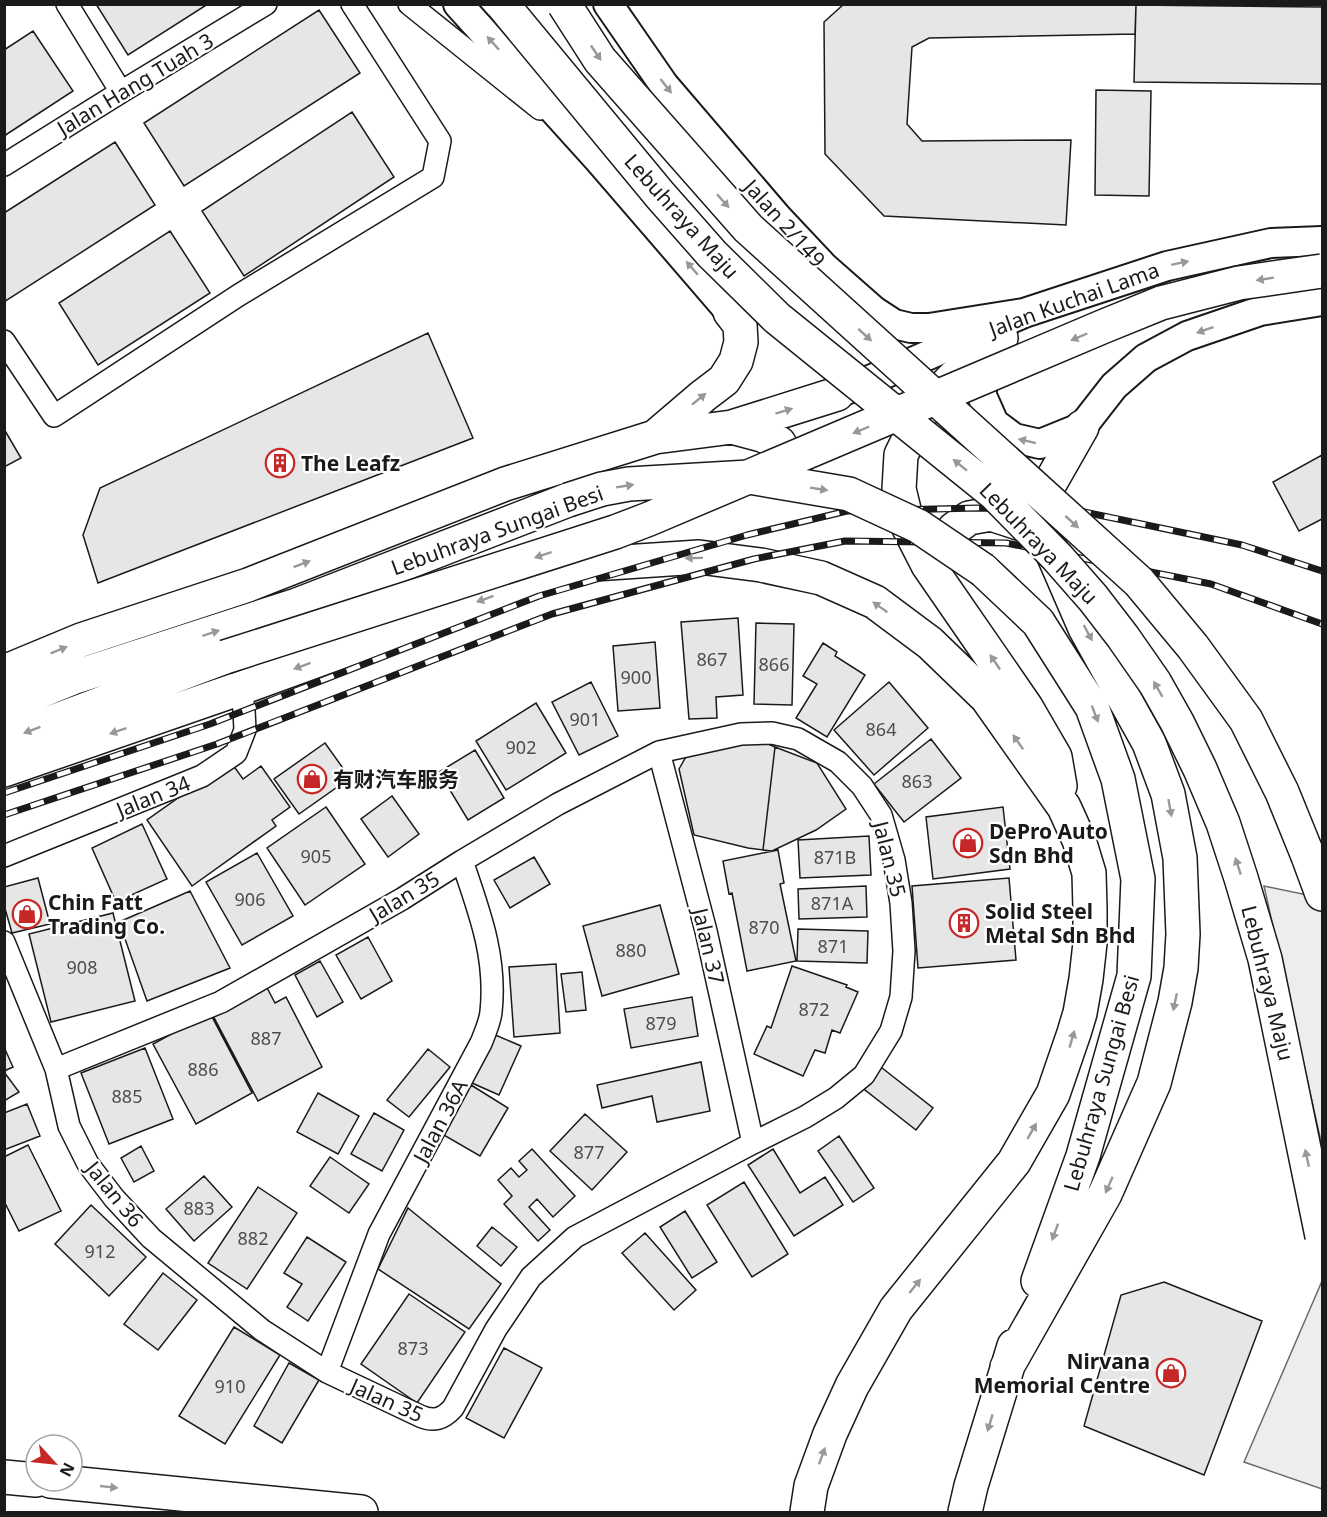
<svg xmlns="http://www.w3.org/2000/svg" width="1327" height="1517" font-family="'Noto Sans','Noto Sans SC',sans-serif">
  <rect width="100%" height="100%" fill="#fff"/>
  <!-- parking -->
  <path fill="#ededed" stroke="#6a6a6a" stroke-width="1.5" d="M1264,886l58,12v248z
    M1322,1281v208l-78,-27z"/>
  <!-- building -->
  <path fill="#e6e6e6" stroke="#1a1a1a" stroke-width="1.5" d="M96,4h112l-80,51z
    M844,4h292l-1,30 -206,4 -17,9 -5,77 15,17 149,-1 -5,85 -182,-9 -59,-62 -1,-132z
    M1136,5l186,2v77l-188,-2z
    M319,10l41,63 -176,113 -40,-63z
    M33,31l40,60 -69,45v-86z
    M1096,90l55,1 -2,105 -54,-1z
    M352,112l42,65 -150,99 -42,-65z
    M115,142l40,63 -151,97v-89z
    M170,231l40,62 -112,72 -39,-62z
    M428,333l45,105 -375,145 -15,-48 17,-47z
    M4,429l17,29 -17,9z
    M1322,455v64l-23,12 -26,-49z
    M738,618l5,77 -27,2 1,21 -28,1 -8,-97z
    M756,623l38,1 -2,81 -38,-1z
    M655,642l5,66 -42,3 -5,-65z
    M823,643l14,9 -2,4 30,19 -38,62 -31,-19 21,-34 -14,-8z
    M591,682l27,54 -39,19 -27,-53z
    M889,682l39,46 -54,47 -40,-45z
    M536,703l30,50 -60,37 -30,-49z
    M931,739l30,39 -57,44 -30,-38z
    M754,742h10l11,5 -12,103 -15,-2 -54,-13 -15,-66 8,-14z
    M325,743l25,35 -51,36 -25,-35z
    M775,747l42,16 29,46 -30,21 -44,21 -9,-1z
    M475,750l29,48 -36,22 -29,-48z
    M230,761l13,18 18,-13 29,41 -18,13 4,6 -84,60 -45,-66z
    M392,796l27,38 -31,23 -27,-38z
    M326,807l39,57 -60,41 -38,-57z
    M1003,807l7,62 -77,10 -7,-62z
    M142,824l25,55 -51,23 -24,-54z
    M869,836l2,39 -71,3 -2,-38z
    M778,850l6,33 -4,1 16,77 -49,10 -15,-78 -3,1 -6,-33z
    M257,853l36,63 -51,29 -36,-63z
    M534,857l16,27 -40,24 -16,-28z
    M38,878l12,46 -38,9 -8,-28v-18z
    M1009,878l7,82 -98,8 -6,-82z
    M866,886l1,31 -68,2 -1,-30z
    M190,891l40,77 -83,33 -28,-79z
    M660,905l19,69 -77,22 -19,-70z
    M113,913l22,88 -84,21 -22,-88z
    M798,929l70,2 -1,32 -70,-2z
    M368,937l24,44 -31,18 -25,-44z
    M320,961l23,41 -26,15 -22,-42z
    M556,964l4,69 -46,4 -5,-70z
    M792,966l55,19 -1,2 12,5 -18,41 -8,-3 -7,23 -10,-3 -12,26 -49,-22 13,-28 4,2z
    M582,972l4,38 -20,2 -5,-38z
    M264,982l11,21 11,-6 36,70 -64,34 -48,-91z
    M692,997l6,39 -67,12 -7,-39z
    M210,1013l42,80 -56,31 -43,-80z
    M493,1034l28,12 -22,49 -27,-12z
    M4,1047l9,20 -9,4z
    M145,1048l28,71 -64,25 -28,-71z
    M428,1049l22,18 -41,50 -22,-17z
    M701,1062l9,49 -53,11 -5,-26 -50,12 -5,-23z
    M877,1064l56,44 -17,22 -56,-44z
    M4,1072l15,20 -15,9z
    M471,1085l37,23 -28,48 -38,-22z
    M318,1093l41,23 -21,38 -41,-22z
    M27,1104l13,32 -36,14v-37z
    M374,1113l30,17 -22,41 -31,-17z
    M585,1114l42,38 -35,38 -42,-39z
    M839,1136l35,52 -21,14 -35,-51z
    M28,1145l33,66 -42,20 -15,-30v-44z
    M141,1146l13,25 -20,11 -13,-24z
    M532,1149l43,47 -22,21 -16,-18 -8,8 21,23 -12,11 -34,-37 8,-8 -14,-16 13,-12 8,9 8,-7 -8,-9z
    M773,1149l27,44 25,-16 18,28 -49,31 -46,-71z
    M330,1157l39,27 -20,29 -39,-27z
    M204,1176l28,31 -38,34 -28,-32z
    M744,1182l44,72 -36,23 -45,-72z
    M258,1187l39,26 -50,76 -39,-26z
    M91,1205l55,52 -37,39 -54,-52z
    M408,1208l93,76 -32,45 -91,-60z
    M685,1211l32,51 -25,16 -32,-51z
    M492,1227l25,20 -16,19 -24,-20z
    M645,1233l51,57 -22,20 -52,-57z
    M307,1237l39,25 -38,59 -21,-14 15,-23 -18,-11z
    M163,1273l34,27 -39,50 -34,-26z
    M1164,1282l98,39 -58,154 -120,-49 37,-131z
    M409,1294l56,38 -48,71 -56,-39z
    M234,1327l46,28 -55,89 -46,-28z
    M504,1348l38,20 -38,70 -38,-20z
    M289,1363l30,17 -37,63 -28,-17z"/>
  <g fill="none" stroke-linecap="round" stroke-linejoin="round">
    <!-- street casing -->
    <g stroke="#1a1a1a" stroke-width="24">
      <path id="street" d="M67,4l54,88
        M409,4l131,105
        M4,165l117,-73 145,-88
        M4,341l50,75 185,-121 194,-118 7,-36 -88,-137
        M659,752l47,179 47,212
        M4,856l198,-80 34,-23 9,-23 -1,-20 -3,-22
        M4,942l52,127 13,57 19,38 26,34 37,40 111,92 65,42 93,44c14,6 23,3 33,-8l43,-79 35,-52 44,-40 178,-94 52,-26 31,-19 28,-23 27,-44 10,-34 3,-46 -3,-48 -7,-43 -13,-45 -19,-29 -24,-24 -40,-23 -26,-6 -31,1 -82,18 -101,52 -96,57 -60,38 -181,103 -165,67
        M327,1372l52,-138 102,-191c4,-10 9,-21 10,-31 6,-55 -12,-101 -29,-151"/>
    </g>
    <!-- secondary casing -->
    <g stroke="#1a1a1a" stroke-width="32">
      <path id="secondary" d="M458,4l141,156 131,152
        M608,4l56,81 113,132 47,50 50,44 20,13 17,4h18l95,-15
        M989,359l-7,12v25l12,27 20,15 26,6 42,-17 32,-41 32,-28 41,-22 73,-25 62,-10
        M841,392l67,-28 116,-51 143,-47 104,-23 51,-2"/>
    </g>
    <!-- highway casing -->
    <g stroke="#1a1a1a" stroke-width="36">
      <path id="highway" d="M1001,338l-48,40 -29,30 -23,47 -2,34 9,37 20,39 98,142 29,50 5,29
        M732,427l30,8 17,8 6,11 -9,13 -15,11
        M655,437l48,-41 21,-16 12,-19 5,-19 -1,-17 -10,-13
        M928,565l26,-36 15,-11 22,-4 43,14
        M983,570l55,52 54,85 26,72 20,100 -4,97 -51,180 -45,125
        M4,672l77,-32 167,-55 257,-101 150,-47 77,-10 105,-33
        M4,706l71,-29 222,-72 271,-105
        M4,740l221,-83
        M4,770l237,-82 338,-123 120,-8 62,8 60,13 54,24 55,41 57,55 77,109 15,33 10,33 1,36v34l-4,36 -6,34 -6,20 -21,61 -39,68 -118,147 -44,77 -22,48 -19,52 -4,26
        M1308,856l14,38
        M1007,1367l98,-173 49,-111 21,-81 6,-34 2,-34 -3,-76 -12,-64 -19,-51 -64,-115 -42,-97 -2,-32 41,-72
        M4,1477l32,3
        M50,1481l311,31
        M965,1512l6,-26 43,-140"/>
    </g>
    <!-- street -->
    <use href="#street" stroke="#fff" stroke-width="21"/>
    <!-- secondary -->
    <use href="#secondary" stroke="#fff" stroke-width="28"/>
    <!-- highway -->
    <use href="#highway" stroke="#fff" stroke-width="33"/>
    <!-- rail casing -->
    <g stroke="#1a1a1a" stroke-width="7">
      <path id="rail" d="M4,793l206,-69 329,-128 208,-61 100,-24 132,-3 91,1 172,36 80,26
        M4,815l213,-71 335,-130 202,-55 91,-18 161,2 205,41 111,40"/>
    </g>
    <!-- rail -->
    <use href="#rail" stroke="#fff" stroke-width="4.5" stroke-dasharray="14" stroke-linecap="butt"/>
    <!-- highway-bridge casing -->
    <g stroke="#1a1a1a" stroke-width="36" stroke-linecap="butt">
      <path id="highway-bridge" d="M502,4l158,191 52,59 65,64 218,176 62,63 36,41 30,39 32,46 22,39 23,47 23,54 18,55 24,81 57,277
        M564,4l36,56 148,168 391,354 54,65 53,73 36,72 26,64
        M568,500l34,-11 27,-5 120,-7 100,17 69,32 65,44
        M225,657l390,-125 34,-13 453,-192 59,-24 78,-20 83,-12"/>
    </g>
    <!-- highway-bridge -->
    <use href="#highway-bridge" stroke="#fff" stroke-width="33"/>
  </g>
  <!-- one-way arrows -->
  <defs><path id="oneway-solid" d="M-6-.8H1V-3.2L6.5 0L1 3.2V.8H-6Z" transform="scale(1.5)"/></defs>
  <g fill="#989898">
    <use href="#oneway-solid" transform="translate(493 43) rotate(-132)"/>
    <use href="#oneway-solid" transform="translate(596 53) rotate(56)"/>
    <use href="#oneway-solid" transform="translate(666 86) rotate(52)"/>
    <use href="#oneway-solid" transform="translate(723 201) rotate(48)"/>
    <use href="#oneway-solid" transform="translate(1180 263) rotate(-12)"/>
    <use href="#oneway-solid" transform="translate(692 268) rotate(-131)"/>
    <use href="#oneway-solid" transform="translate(1265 279) rotate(171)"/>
    <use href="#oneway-solid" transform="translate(1205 330) rotate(161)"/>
    <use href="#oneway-solid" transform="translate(865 335) rotate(42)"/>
    <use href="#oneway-solid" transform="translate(1079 337) rotate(157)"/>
    <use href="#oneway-solid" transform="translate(699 399) rotate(-39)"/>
    <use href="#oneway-solid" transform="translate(784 411) rotate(-17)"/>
    <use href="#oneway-solid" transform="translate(861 430) rotate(157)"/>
    <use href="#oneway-solid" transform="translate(1027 441) rotate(-166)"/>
    <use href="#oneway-solid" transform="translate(960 465) rotate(-141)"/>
    <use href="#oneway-solid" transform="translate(625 486) rotate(-9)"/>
    <use href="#oneway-solid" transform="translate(819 489) rotate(9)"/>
    <use href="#oneway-solid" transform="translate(1072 522) rotate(42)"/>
    <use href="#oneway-solid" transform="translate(543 555) rotate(162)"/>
    <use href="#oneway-solid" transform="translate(694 558) rotate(179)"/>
    <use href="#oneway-solid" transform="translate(302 564) rotate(-21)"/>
    <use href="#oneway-solid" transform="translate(485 599) rotate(160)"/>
    <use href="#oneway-solid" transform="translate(880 607) rotate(-145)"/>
    <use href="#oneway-solid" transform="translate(211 633) rotate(-18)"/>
    <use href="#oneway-solid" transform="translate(1088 633) rotate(62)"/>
    <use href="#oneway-solid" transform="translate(59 650) rotate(-22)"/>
    <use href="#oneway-solid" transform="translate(995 662) rotate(-124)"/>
    <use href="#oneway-solid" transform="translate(302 666) rotate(160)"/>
    <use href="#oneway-solid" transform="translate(1158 689) rotate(-120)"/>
    <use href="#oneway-solid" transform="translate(1095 714) rotate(69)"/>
    <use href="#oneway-solid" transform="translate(32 730) rotate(159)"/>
    <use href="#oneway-solid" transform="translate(118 731) rotate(161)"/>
    <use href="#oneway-solid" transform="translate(1018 742) rotate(-125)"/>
    <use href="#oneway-solid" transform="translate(1170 808) rotate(80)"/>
    <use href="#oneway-solid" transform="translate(1238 866) rotate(-108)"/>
    <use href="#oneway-solid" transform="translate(1175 1002) rotate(102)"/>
    <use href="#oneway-solid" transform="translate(1072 1039) rotate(-74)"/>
    <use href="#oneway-solid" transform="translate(1032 1131) rotate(-60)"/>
    <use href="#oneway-solid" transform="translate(1307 1158) rotate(-102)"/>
    <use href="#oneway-solid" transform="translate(1109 1185) rotate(114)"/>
    <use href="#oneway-solid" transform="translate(1055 1232) rotate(110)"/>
    <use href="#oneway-solid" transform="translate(915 1286) rotate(-51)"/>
    <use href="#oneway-solid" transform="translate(990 1423) rotate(107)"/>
    <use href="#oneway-solid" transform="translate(822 1456) rotate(-70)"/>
    <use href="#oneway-solid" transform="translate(109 1487) rotate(6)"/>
  </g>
  <!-- icons -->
  <defs>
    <g id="building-ring" transform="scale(1.5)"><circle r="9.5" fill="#fff" stroke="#c62828" stroke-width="1.5"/><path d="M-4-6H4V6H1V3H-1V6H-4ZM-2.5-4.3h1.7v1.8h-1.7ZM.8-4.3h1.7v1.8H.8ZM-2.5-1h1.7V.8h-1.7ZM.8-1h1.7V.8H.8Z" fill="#c62828"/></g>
    <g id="shop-ring" transform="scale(1.5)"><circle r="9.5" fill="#fff" stroke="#c62828" stroke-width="1.5"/><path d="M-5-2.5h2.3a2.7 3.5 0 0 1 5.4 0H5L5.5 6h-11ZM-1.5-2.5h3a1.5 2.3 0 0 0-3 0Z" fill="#c62828"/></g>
  </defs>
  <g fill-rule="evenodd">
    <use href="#building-ring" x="280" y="463"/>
    <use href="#shop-ring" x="312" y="779"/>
    <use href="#shop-ring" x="968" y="843"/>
    <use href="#shop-ring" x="27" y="914"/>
    <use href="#building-ring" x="964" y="923"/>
    <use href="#shop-ring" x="1171" y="1373"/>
  </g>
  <g text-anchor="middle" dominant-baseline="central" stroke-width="4.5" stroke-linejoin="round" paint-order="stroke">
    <!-- number labels -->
    <g font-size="18" fill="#4d4d4d">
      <text x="712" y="659">867</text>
      <text x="774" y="664">866</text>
      <text x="636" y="677">900</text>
      <text x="585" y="719">901</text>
      <text x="881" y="729">864</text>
      <text x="521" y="747">902</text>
      <text x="917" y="781">863</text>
      <text x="316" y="856">905</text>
      <text x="835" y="857">871B</text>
      <text x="250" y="899">906</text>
      <text x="832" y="903">871A</text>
      <text x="764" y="927">870</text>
      <text x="833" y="946">871</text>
      <text x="631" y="950">880</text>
      <text x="82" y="967">908</text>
      <text x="814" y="1009">872</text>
      <text x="661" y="1023">879</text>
      <text x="266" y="1038">887</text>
      <text x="203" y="1069">886</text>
      <text x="127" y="1096">885</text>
      <text x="589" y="1152">877</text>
      <text x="199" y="1208">883</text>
      <text x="253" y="1238">882</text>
      <text x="100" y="1251">912</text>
      <text x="413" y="1348">873</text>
      <text x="230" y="1386">910</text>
    </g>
    <!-- street labels -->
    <g font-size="21" fill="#1a1a1a" stroke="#fff">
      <text transform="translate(135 84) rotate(-31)">Jalan Hang Tuah 3</text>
      <text transform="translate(682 216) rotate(48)">Lebuhraya Maju</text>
      <text transform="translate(785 223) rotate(48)">Jalan 2/149</text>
      <text transform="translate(1074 299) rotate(-20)">Jalan Kuchai Lama</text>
      <text transform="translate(497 530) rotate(-20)">Lebuhraya Sungai Besi</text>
      <text transform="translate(1039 543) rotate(46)">Lebuhraya Maju</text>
      <text transform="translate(153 796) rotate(-22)">Jalan 34</text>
      <text transform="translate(890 859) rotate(76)">Jalan 35</text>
      <text transform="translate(404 896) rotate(-31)">Jalan 35</text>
      <text transform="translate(709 946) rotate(77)">Jalan 37</text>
      <text transform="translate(1268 983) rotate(76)">Lebuhraya Maju</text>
      <text transform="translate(1101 1083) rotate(-74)">Lebuhraya Sungai Besi</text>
      <text transform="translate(440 1121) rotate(-62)">Jalan 36A</text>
      <text transform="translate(115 1194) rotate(51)">Jalan 36</text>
      <text transform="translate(387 1400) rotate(24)">Jalan 35</text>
    </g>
    <!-- poi labels -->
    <g font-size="21" font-weight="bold" fill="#1a1a1a" stroke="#fff" text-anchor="start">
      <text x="301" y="463">The Leafz</text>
      <text x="333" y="779">有财汽车服务</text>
      <text x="989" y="831">DePro Auto<tspan x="989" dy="24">Sdn Bhd</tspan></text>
      <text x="48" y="902">Chin Fatt<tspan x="48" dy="24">Trading Co.</tspan></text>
      <text x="985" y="911">Solid Steel<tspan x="985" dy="24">Metal Sdn Bhd</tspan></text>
      <text x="1150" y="1361" text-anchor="end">Nirvana<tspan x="1150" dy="24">Memorial Centre</tspan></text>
    </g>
  </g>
  <!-- border -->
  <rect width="1327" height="1517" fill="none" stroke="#1a1a1a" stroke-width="12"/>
  <!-- north arrow -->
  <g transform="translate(54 1463) rotate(117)"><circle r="28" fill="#ffffff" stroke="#a3a3a3" stroke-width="1.5"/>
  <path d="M0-4.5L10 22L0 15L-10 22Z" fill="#c62828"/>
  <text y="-9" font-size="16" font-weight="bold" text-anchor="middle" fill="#1a1a1a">N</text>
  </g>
</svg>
